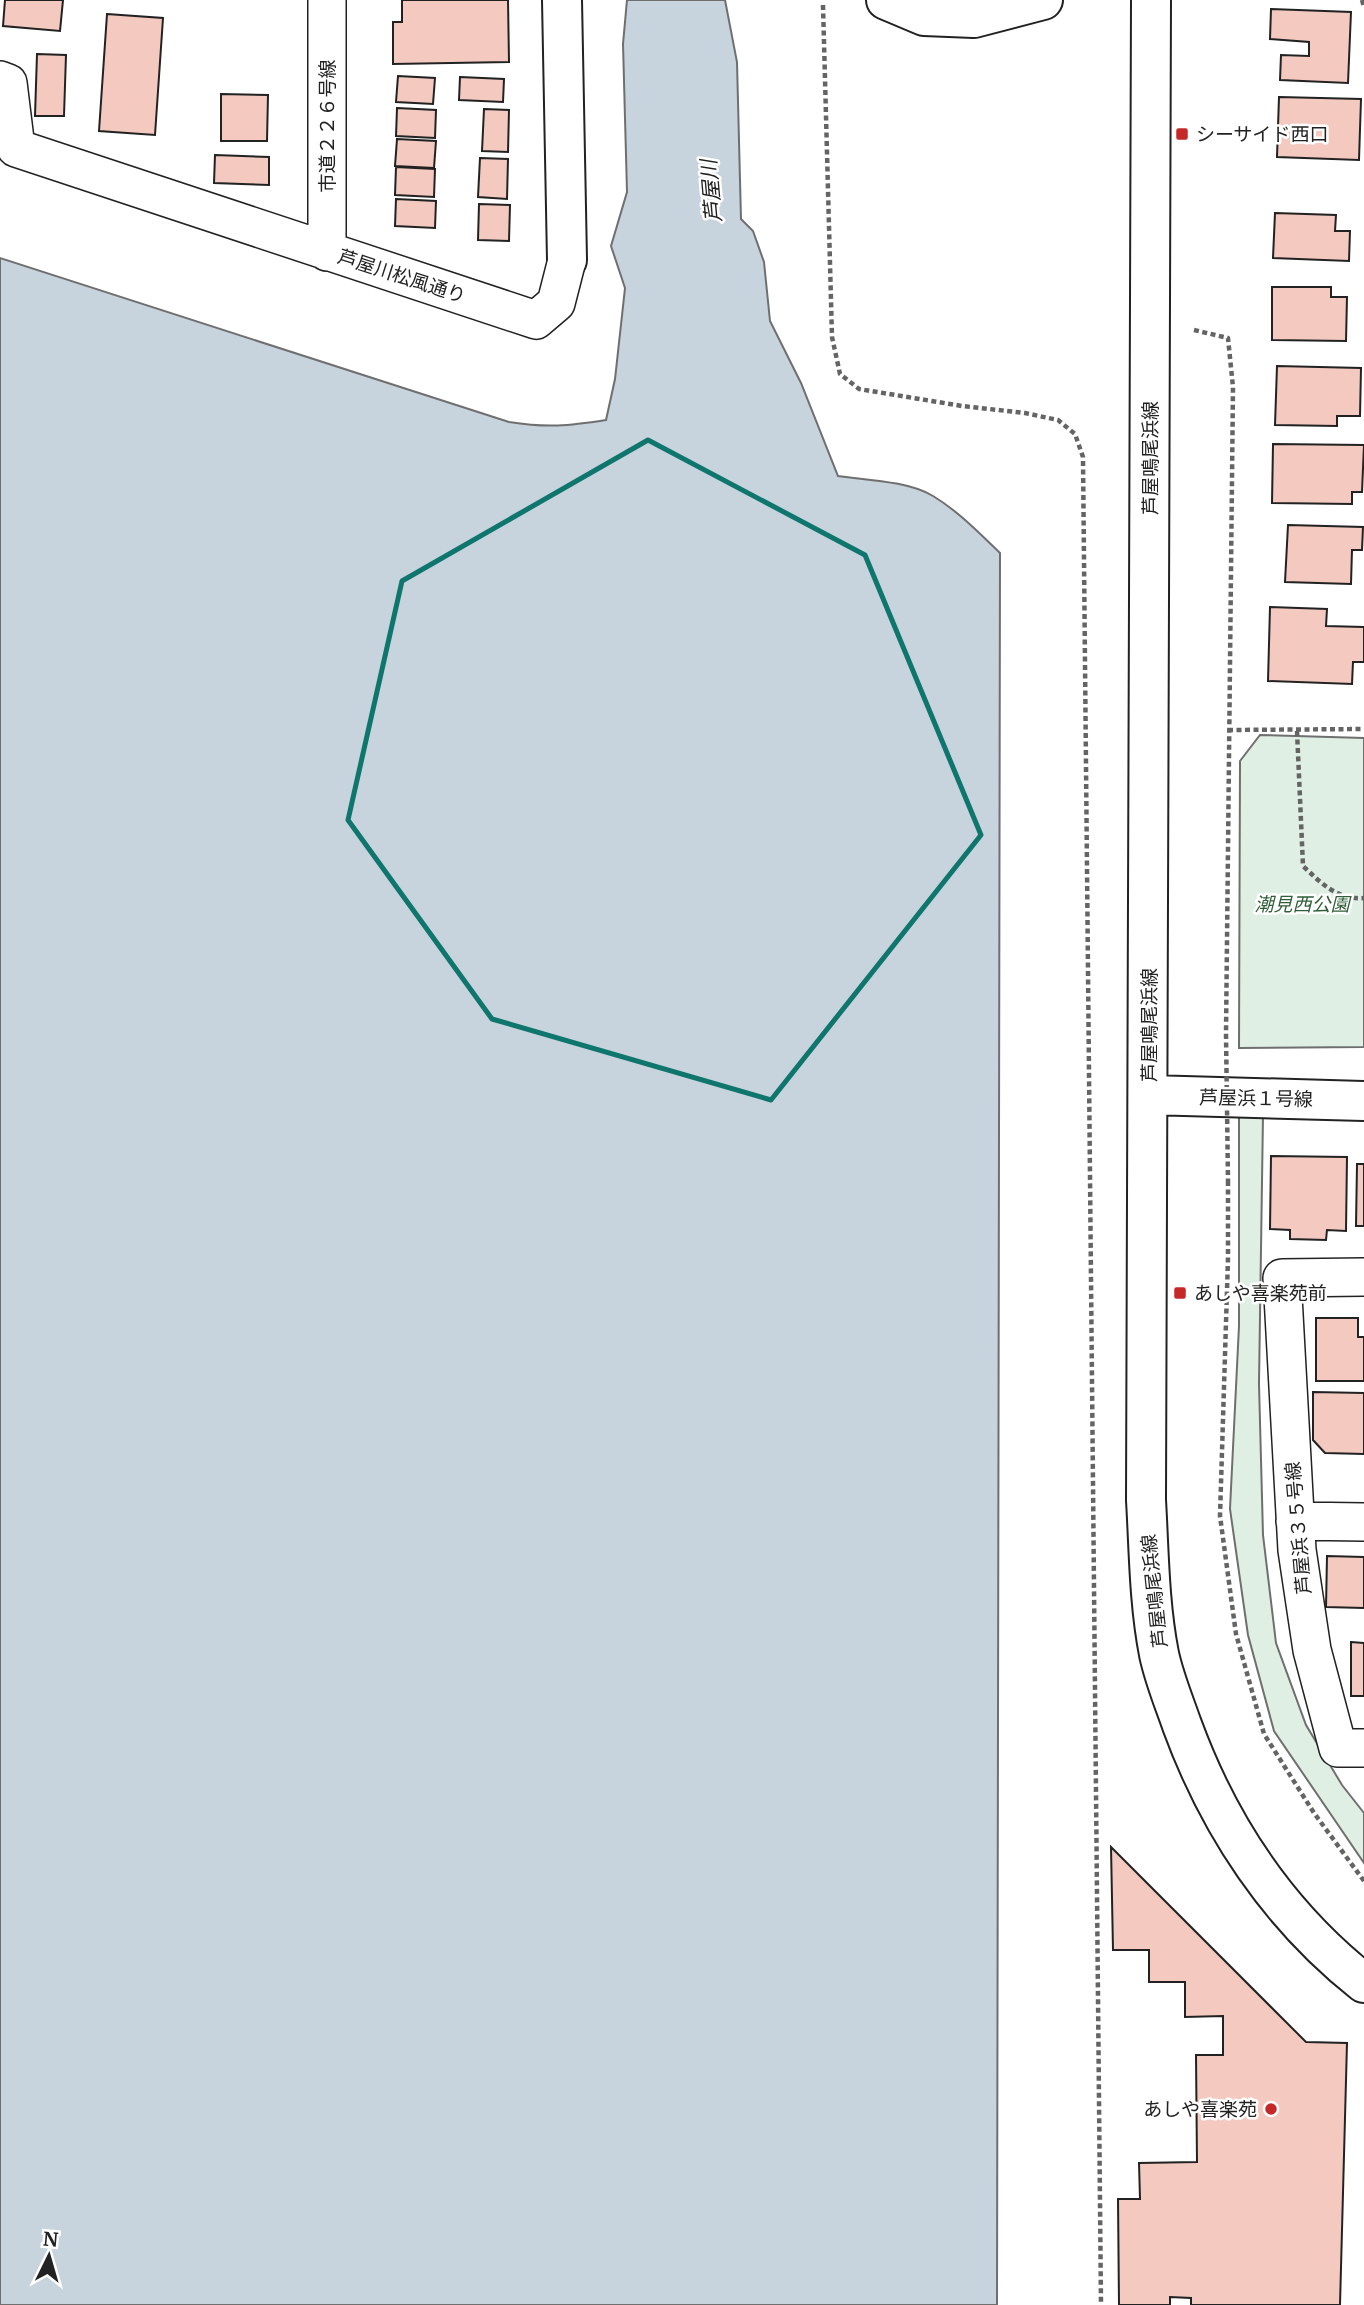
<svg xmlns="http://www.w3.org/2000/svg" width="1364" height="2305" font-family="Merriweather,'Noto Sans JP',serif">
  <rect width="100%" height="100%" fill="#fff"/>
  <!-- green -->
  <path fill="#e0efe3" stroke="#6f6f6f" stroke-width="2" d="M1260,735l104,3v309l-125,1 1,-287z
    M1239,1115h24l-4,269 4,151 13,108 30,82 36,60 22,28v50l-90,-132 -26,-96 -18,-126 9,-183z"/>
  <!-- water -->
  <path fill="#c7d3dd" stroke="#6f6f6f" stroke-width="2" d="M627,0h98l12,62 4,157 12,12 11,31 6,59 31,62 37,93c28,4 70,5 95,20 25,15 46,37 67,57l-3,1752h-997v-2047l509,164c38,6 59,4 97,-2l9,-41 10,-91 -14,-42 16,-54 -4,-148z"/>
  <!-- building -->
  <path fill="#f3c9c0" stroke="#222" stroke-width="2" d="M5,0h58l-3,31 -57,-5z
    M402,0h106l1,62 -116,2v-42h9z
    M1271,9l80,3 -3,71 -68,-3 1,-25 28,1v-14l-39,-3z
    M107,14l56,4 -8,117 -56,-4z
    M37,54l29,1 -2,61h-29z
    M398,76l37,2 -2,26 -37,-2z
    M460,77l44,2 -1,23 -44,-2z
    M221,94l47,1 -1,46h-46z
    M1279,97l82,2 -2,61 -82,-3z
    M397,108l39,2 -1,28 -39,-2z
    M484,109l25,1 -1,42 -26,-1z
    M397,139l39,2 -2,27 -39,-2z
    M215,155l54,2v28l-55,-2z
    M480,158l28,1 -1,40 -29,-2z
    M396,167l39,2 -1,28 -39,-2z
    M396,199l40,2 -1,27 -40,-2z
    M479,204l31,1 -1,36 -31,-1z
    M1275,213l61,2 -1,16h15l-1,30 -76,-3z
    M1272,287h59v10h16l-1,44 -74,-1z
    M1277,366l84,2 -1,48h-23v10l-62,-1z
    M1273,444l91,1 -2,47h-10v12l-80,-1z
    M1288,525l75,2 -1,23h-10l-1,34 -66,-2z
    M1270,607l57,2 -1,17 38,1v35h-11l-1,22 -84,-3z
    M1271,1156l76,1 -1,74 -19,-1 -1,10 -36,-1v-9l-20,-1z
    M1357,1164h7v62h-8z
    M1316,1318h42v19h6v44h-48z
    M1313,1392l51,1v61l-39,-1 -12,-13z
    M1327,1556l37,1v51l-38,-1z
    M1351,1642l13,1v53h-13z
    M1111,1847l195,195 41,1 -7,262h-149v-7l-21,-1v8h-51l-1,-106h22l-1,-36 58,-1 -1,-107h27v-39l-38,1v-35h-36v-32h-36z"/>
  <g fill="none" stroke-linecap="round" stroke-linejoin="round">
    <!-- street casing -->
    <g stroke="#222" stroke-width="40">
      <path id="street" d="M0,80l8,3 8,65 520,172 20,-17 11,-43
        M327,252v-252
        M1364,1277l-82,1 15,272 15,100 26,98h26
        M1295,1521l69,1"/>
    </g>
    <!-- secondary casing -->
    <g stroke="#222" stroke-width="42">
      <path id="secondary" d="M562,0l5,260
        M886,0l38,16 50,2 69,-18
        M1151,0l-5,1500c3,51 3,103 13,154 5,24 15,48 23,71 37,101 97,191 182,258
        M1149,1095l215,6"/>
    </g>
    <!-- path -->
    <path stroke="#646464" stroke-width="4.5" stroke-dasharray="5 3.5" stroke-linecap="butt" d="M1362,0l2,7
      M823,5l9,332 8,37 19,15 103,17 63,7 33,7 17,14 8,23 18,1848
      M1194,330l34,8 5,49 -7,647
      M1228,730l136,-1
      M1297,731l6,135c18,17 34,34 61,32
      M1228,1181v77l-8,258 16,118 28,100 50,79 50,68"/>
    <!-- street -->
    <use href="#street" stroke="#fff" stroke-width="37"/>
    <!-- secondary -->
    <use href="#secondary" stroke="#fff" stroke-width="38"/>
    <!-- path-bridge -->
    <path stroke="#646464" stroke-width="4.5" stroke-dasharray="5 3.5" stroke-linecap="butt" d="M1226,1034l2,147"/>
  </g>
  <!-- marked area -->
  <path fill="none" stroke="#0f766e" stroke-width="5" stroke-linejoin="round" d="M648,440l217,115 116,280 -210,265 -279,-81 -144,-199 54,-239z"/>
  <!-- markers -->
  <g fill="#c62828" stroke="#fff" stroke-width="2.5">
    <rect x="1175" y="127" width="14" height="14" rx="3.5"/>
    <rect x="1173" y="1286" width="14" height="14" rx="3.5"/>
    <circle cx="1271" cy="2109" r="7"/>
  </g>
  <g text-anchor="middle" dominant-baseline="central" stroke-width="5" stroke-linejoin="round" paint-order="stroke">
    <!-- street labels -->
    <g font-size="19" fill="#222" stroke="#fff">
      <text transform="translate(327 126) rotate(-90)">市道２２６号線</text>
      <text transform="translate(402 276) rotate(18)">芦屋川松風通り</text>
      <text transform="translate(1150 458) rotate(-90)">芦屋鳴尾浜線</text>
      <text transform="translate(1149 1025) rotate(-90)">芦屋鳴尾浜線</text>
      <text transform="translate(1256 1098) rotate(1)">芦屋浜１号線</text>
      <text transform="translate(1298 1528) rotate(-95)">芦屋浜３５号線</text>
      <text transform="translate(1154 1591) rotate(-96)">芦屋鳴尾浜線</text>
    </g>
    <!-- poi labels -->
    <g font-size="19" fill="#222" stroke="#fff" text-anchor="start">
      <text x="1196" y="134">シーサイド西口</text>
      <text x="1194" y="1293">あしや喜楽苑前</text>
      <text x="1257" y="2109" text-anchor="end">あしや喜楽苑</text>
    </g>
    <!-- park labels -->
    <g font-size="19" font-style="italic" fill="#2f5e38" stroke="#fff">
      <text x="1302" y="904">潮見西公園</text>
    </g>
    <!-- water labels -->
    <g font-size="21" font-style="italic" fill="#222" stroke="#fff">
      <text transform="translate(711 191) rotate(-95)">芦屋川</text>
    </g>
  </g>
  <!-- north arrow -->
  <g transform="translate(49 2256) rotate(5)" stroke="#ffffff" stroke-width="5" paint-order="stroke">
  <path d="M0-5L12 26L0 18L-12 26Z" fill="#222222"/>
  <text y="-10" font-size="19" font-weight="bold" text-anchor="middle" fill="#222222">N</text>
  </g>
</svg>
